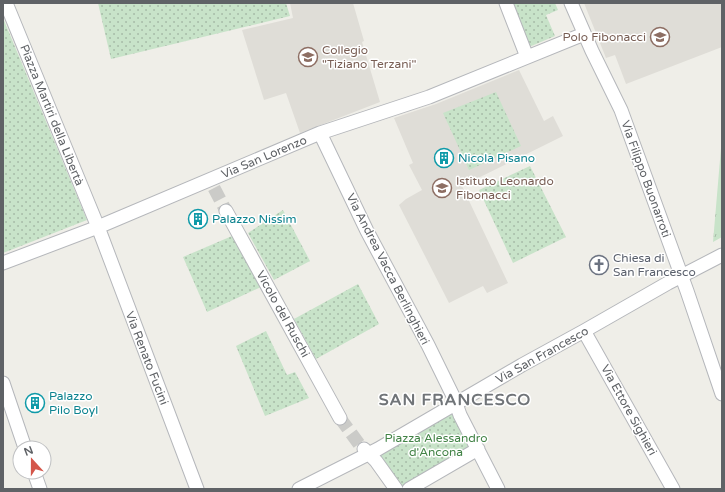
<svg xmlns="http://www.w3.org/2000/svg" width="725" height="492" font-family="'Varela Round',sans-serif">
  <defs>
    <pattern id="grass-tufts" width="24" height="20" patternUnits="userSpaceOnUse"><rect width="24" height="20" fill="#c8e3c9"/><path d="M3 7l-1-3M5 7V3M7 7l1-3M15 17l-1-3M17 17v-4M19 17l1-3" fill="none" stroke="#a6bba7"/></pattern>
    <pattern id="park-dots" width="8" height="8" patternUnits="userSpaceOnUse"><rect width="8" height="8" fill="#c8e3c9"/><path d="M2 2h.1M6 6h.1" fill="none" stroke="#a6bba7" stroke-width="1.8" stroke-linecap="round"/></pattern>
  </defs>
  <rect width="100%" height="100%" fill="#efeee8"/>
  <!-- education -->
  <path fill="#dfddd7" d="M290,3h63l11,38 -2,1 18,60 -80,31 -14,-40 -22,7 -22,-70 51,-12z
    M584,3h138v44l-96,37 -11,-29 -9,3z
    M519,70l25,51 9,-5 10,20 -101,50 46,97 -21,10 -4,-7 -34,17 -50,-98 7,-6 16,-9 -13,-25 4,-2 -19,-45 42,-14z"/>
  <!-- grass -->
  <path fill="url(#grass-tufts)" d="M722,140v97l-9,5 8,-94z"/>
  <!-- park -->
  <path fill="url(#park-dots)" d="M98,3h188l4,13 -179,43z
    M513,3h42l3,7 -12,5 9,21 -26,11z
    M3,18l84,202 -84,33z
    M496,92l25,54 -52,24 -26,-57z
    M530,166l36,71 -53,26 -34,-73z
    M283,210l27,51 -36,19 -26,-47z
    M232,236l29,51 -54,25 -24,-55z
    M358,284l21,40 -63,35 -22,-40z
    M266,331l21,44 8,-3 14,26 -44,18 -29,-70z
    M455,404l23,45 -69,40h-13l-20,-28 2,-12z"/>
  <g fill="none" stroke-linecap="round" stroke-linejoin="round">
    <!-- minor-tunnel -->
    <path stroke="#cbcbc8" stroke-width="13" stroke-dasharray="13 6" stroke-linecap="butt" d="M214,188l12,23
      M340,418l22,30"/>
    <!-- minor casing -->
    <g stroke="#b5b7bb" stroke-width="15">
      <path id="minor" d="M6,3l92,224 99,262
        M506,3l21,54
        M571,3l21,48 29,59 66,181 35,103
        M320,133l47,98 61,114 26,53 6,17 38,74
        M226,211l114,207
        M3,263l95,-36 222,-94 109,-36 155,-63
        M584,331l89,158
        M3,383l22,65
        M364,449l12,12 20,28
        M34,472l6,17
        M299,489l79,-40 144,-84 62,-34 84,-48 54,-28
        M409,489l69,-40"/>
    </g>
    <!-- minor -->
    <use href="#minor" stroke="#fff" stroke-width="13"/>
  </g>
  <!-- icons -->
  <defs>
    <g id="university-ring" transform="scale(1)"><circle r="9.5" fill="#fff" stroke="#8d6e63" stroke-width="1.5"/><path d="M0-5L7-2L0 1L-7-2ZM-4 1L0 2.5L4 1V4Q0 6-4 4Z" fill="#8d6e63"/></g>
    <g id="school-ring" transform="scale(1)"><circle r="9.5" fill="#fff" stroke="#8d6e63" stroke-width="1.5"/><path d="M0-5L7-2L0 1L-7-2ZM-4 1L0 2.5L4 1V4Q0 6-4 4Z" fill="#8d6e63"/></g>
    <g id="building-ring" transform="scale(1)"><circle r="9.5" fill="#fff" stroke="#0f9aa8" stroke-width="1.5"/><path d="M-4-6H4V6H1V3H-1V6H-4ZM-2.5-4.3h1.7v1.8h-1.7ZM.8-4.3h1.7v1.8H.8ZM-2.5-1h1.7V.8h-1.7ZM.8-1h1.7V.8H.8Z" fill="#0f9aa8"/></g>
    <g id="church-ring" transform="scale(1)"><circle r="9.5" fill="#fff" stroke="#6b7280" stroke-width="1.5"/><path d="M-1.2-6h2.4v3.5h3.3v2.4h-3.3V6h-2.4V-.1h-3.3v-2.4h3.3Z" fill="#6b7280"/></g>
  </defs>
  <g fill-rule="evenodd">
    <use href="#university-ring" x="660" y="37"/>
    <use href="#school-ring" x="308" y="57"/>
    <use href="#building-ring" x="444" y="158"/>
    <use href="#school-ring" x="442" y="188"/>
    <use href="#building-ring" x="198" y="219"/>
    <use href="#church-ring" x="599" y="265"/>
    <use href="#building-ring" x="35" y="403"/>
  </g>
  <g text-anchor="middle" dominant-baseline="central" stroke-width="3" stroke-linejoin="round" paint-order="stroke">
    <!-- education labels -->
    <g font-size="12" fill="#785e54" stroke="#fff" text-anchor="start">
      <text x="646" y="37" text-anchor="end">Polo Fibonacci</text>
      <text x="322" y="50">Collegio<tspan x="322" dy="14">"Tiziano Terzani"</tspan></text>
      <text x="456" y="181">Istituto Leonardo<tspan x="456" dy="14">Fibonacci</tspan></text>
    </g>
    <!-- street labels -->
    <g font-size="12" fill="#5f6266" stroke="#fff">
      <text transform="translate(52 115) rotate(68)">Piazza Martiri della Libertà</text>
      <text transform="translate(264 157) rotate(-23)">Via San Lorenzo</text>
      <text transform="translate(646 179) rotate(70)">Via Filippo Buonarroti</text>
      <text transform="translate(388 269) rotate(63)">Via Andrea Vacca Berlinghieri</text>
      <text transform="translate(283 314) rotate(61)">Vicolo del Ruschi</text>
      <text transform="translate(542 355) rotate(-29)">Via San Francesco</text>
      <text transform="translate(147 358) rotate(69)">Via Renato Fucini</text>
      <text transform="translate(629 410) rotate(61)">Via Ettore Sighieri</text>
    </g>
    <!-- culture labels -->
    <g font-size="12" fill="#0d838f" stroke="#fff" text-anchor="start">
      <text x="458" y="158">Nicola Pisano</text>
      <text x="212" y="219">Palazzo Nissim</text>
      <text x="49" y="396">Palazzo<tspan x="49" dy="14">Pilo Boyl</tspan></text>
    </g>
    <!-- worship labels -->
    <g font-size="12" fill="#5b616d" stroke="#fff" text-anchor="start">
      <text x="613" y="258">Chiesa di<tspan x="613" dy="14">San Francesco</tspan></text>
    </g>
    <!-- park labels -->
    <g font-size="12" fill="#428346" stroke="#fff">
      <text x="436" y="438">Piazza Alessandro<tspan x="436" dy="14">d'Ancona</tspan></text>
    </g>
    <!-- district labels -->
    <g font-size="16" font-weight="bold" letter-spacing="1" fill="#707478" stroke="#fff">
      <text x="455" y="400">SAN FRANCESCO</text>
    </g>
  </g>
  <!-- border -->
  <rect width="725" height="492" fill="none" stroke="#5f6266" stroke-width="8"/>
  <!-- north arrow -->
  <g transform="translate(32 460) rotate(339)"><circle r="19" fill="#ffffff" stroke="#bfc0c2"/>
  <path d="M0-3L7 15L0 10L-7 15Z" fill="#d4564a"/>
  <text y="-6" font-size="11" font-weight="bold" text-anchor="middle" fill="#5f6266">N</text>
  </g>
</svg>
